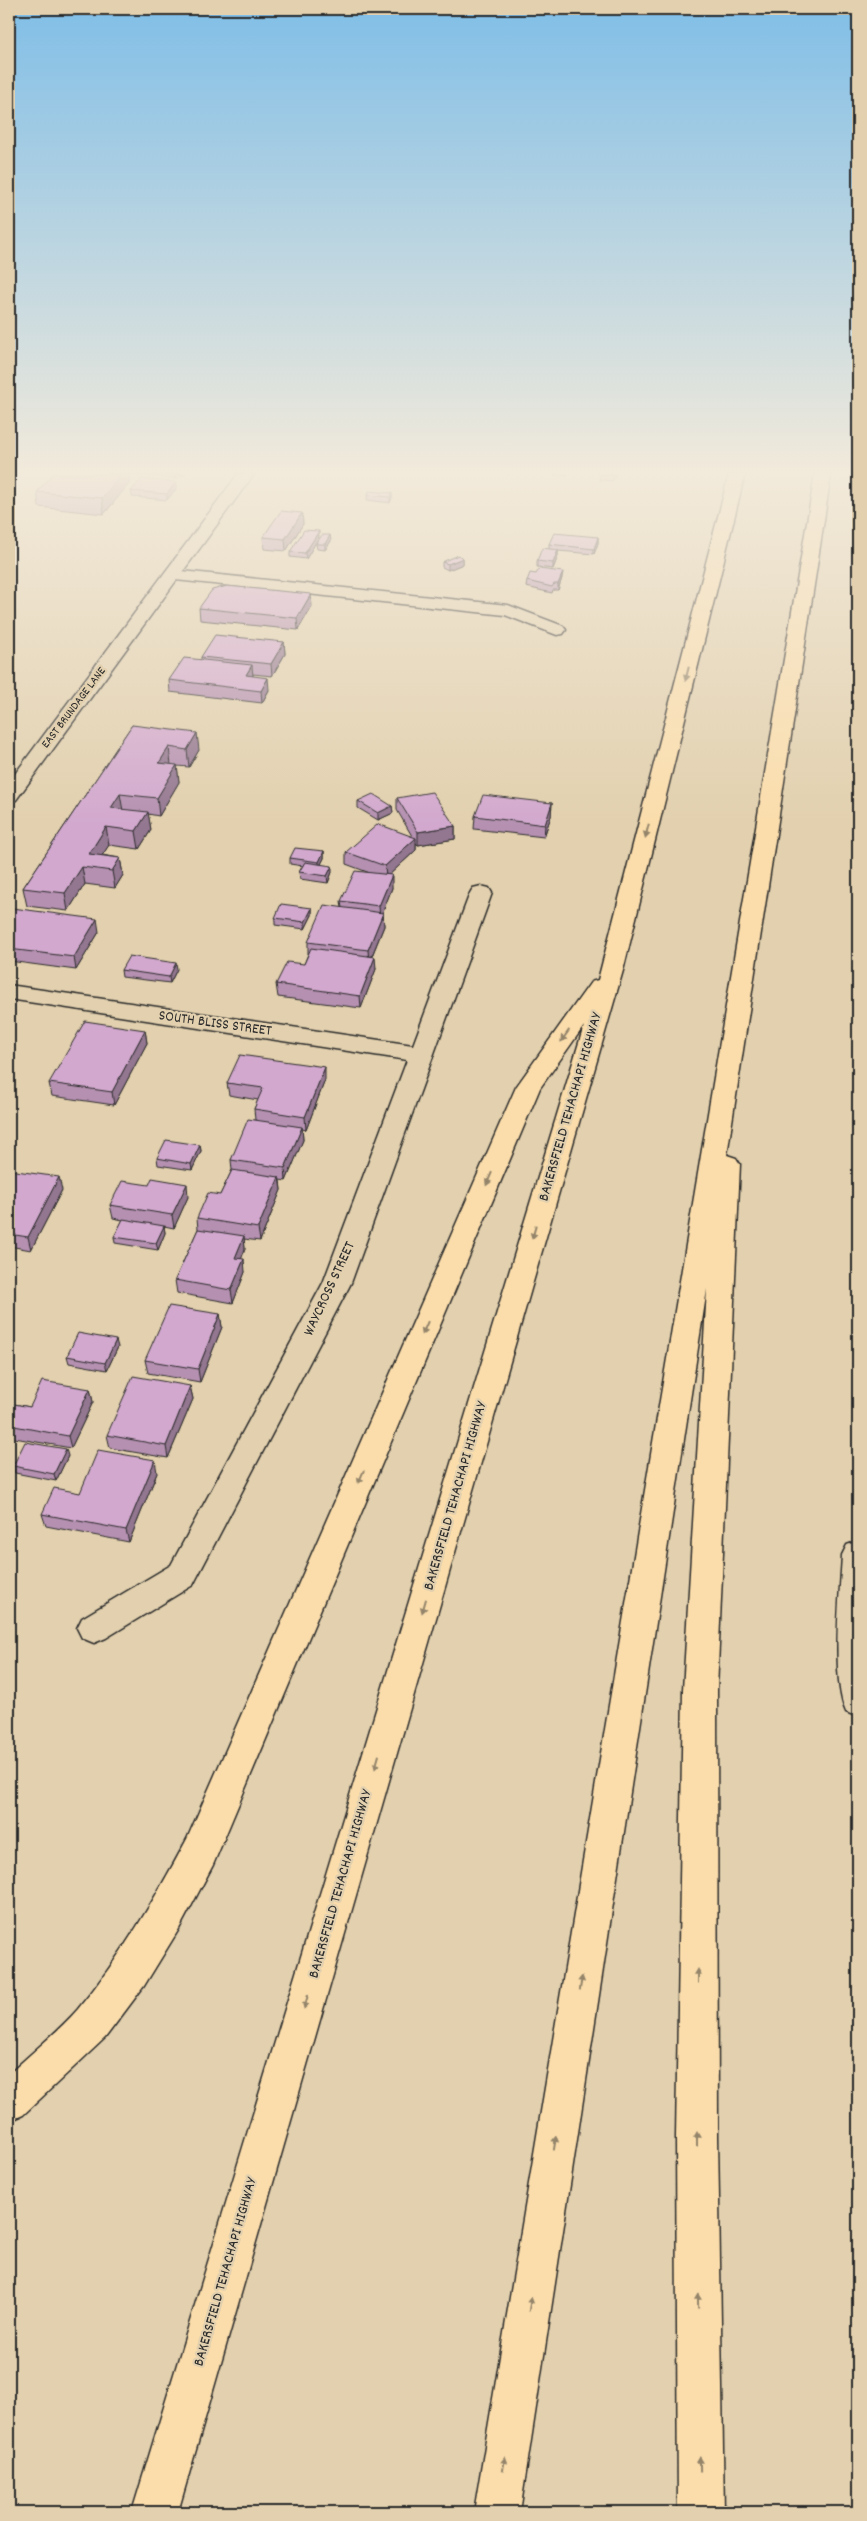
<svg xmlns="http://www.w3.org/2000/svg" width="867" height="2521" font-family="Dekko,sans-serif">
  <rect width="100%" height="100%" fill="#e2d0ae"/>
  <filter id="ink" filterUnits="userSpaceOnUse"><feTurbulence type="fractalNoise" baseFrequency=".02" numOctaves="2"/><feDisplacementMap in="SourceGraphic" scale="10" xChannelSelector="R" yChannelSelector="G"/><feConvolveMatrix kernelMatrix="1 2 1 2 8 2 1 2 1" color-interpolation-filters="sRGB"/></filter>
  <g filter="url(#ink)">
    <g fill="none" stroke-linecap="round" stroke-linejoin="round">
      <!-- street casing -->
      <g stroke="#2b2b2b" stroke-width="3">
        <path id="street" d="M172,570l336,35 55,21 3,4 -3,4 -6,1 -52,-20 -339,-36 -2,-4 2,-4z
          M481,886l8,2 3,5 -141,390 -158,302 -87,53 -12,5 -12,-5 -5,-10 5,-10 89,-53 152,-282 84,-223 -398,-61v-14l404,60 57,-152 3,-5z
          M858,1541v176l-12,-5c-15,-33 -6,-118 -4,-157l5,-10z"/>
      </g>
      <!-- secondary casing -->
      <g stroke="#2b2b2b" stroke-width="3">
        <path id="secondary" d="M238,474h16l-238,326 -7,2v-20z"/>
      </g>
      <!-- highway casing -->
      <g stroke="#2b2b2b" stroke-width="3">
        <path id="highway" d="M729,474h16l-121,493 -446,1545h-46l452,-1486 -44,62 -327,777 -34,64 -35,57 -39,52 -82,77 -14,6v-47c22,-21 49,-42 69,-65 43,-52 77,-110 109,-170l329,-752 75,-105 7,-2z
          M815,474h16l-104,681 9,3 4,6 -23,526 1,447 6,375h-46l-2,-375 7,-447 24,-401 -187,1223h-46z"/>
      </g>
      <!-- street -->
      <use href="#street" fill="#e2d0ae" fill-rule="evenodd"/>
      <!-- secondary -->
      <use href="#secondary" fill="#e2d0ae" fill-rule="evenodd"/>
      <!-- highway -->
      <use href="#highway" fill="#fbddab" fill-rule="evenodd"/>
    </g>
    <!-- wall -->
    <path fill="#b590b1" stroke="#2b2b2b" d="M53,474h133l-11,5 -46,-5 1,9 -26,31 -65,-7 -2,-15z
      M554,474h14l-1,2 -13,-1z
      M600,474h16l-3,7 -14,-1z
      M176,482l1,6 -10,12 -35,-3 -1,-6z
      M392,493v5l-2,5 -23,-3v-5z
      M302,513l1,11 -17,27 -22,-2 -1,-12z
      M330,535l1,6 -6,9 -8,-1 -1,-5z
      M319,537l-13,22 -16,-2v-5z
      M598,537v6l-4,11 -36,-3v5l-5,13 -16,-2v-6l12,-12v-5z
      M463,558v6l-15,6 -6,-3v-5z
      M536,574l26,4 -4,12h-5l-1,3 -26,-6 1,-6z
      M312,606l-14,24 -98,-10 -1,-12z
      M284,642l1,12 -13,22 -19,-2v2l16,14 -7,13 -92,-11 -1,-12 32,-20v-3z
      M132,725l67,25 -10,17 -12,-1 2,16 -20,34 -11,-2 3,16 -12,19 -30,-4 -7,10 18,3 3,17 -8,13 -30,-4 -17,27 -41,-5 -4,-18z
      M397,798l58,28v13l-37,6 -2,-2v7l-27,25 3,13 -10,25h1l1,13 -12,30 4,13 -15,39 -83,-11 -2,-13 28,-20 4,-10v-12l34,-34 -1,-7 29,-28 -24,-9v-12l66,-16 -15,-26z
      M358,801l34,5 1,7 -15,7 -20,-12z
      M552,803l-1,13 -7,21 -70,-8 1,-13z
      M324,851v7l-3,6 11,8 -4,11 -28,-4 -1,-7 4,-6 -13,-2v-6z
      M312,908v7l-7,14 -30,-4v-7z
      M9,913l90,19 -23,38 -67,-9z
      M177,969l-7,14 -48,-6 -1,-7z
      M145,1030l2,13 -33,62 -62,-9 -3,-13z
      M325,1080l-19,50 -4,-1 1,11 -17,41 -6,-1 1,10 -21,51 -16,-2 1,10 -4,9 4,14 -12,31 -56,-10 -2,-13 23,-51 -1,-11 23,-23 12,-25 -1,-10 24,-40 -1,-11 4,-9 -29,-5 -2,-12z
      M200,1145l1,6 -9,19 -34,-5 -1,-7z
      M9,1170l53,20 -31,60 -22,-4z
      M188,1197l-14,31 -10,-2 1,7 -7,17 -43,-7 -1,-6 9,-17 -10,-2 -3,-13z
      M220,1314l2,13 -22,55 -52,-9 -3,-13z
      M118,1347l-11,23 -38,-7 -2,-7z
      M190,1386l3,13 -25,59 -58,-10 -3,-13z
      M90,1389l3,13 -22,46 -62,-11v-34l21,4z
      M68,1456l-12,25 -41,-8 -2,-7z
      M157,1473l-28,69 -83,-16 -4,-12 38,-21z"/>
    <!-- shaded-wall -->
    <path fill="#937690" stroke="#2b2b2b" d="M122,474h7l1,9 -26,31 -2,-16z
      M174,474h12l-11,5z
      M176,482l1,6 -10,12v-6z
      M392,493v5l-2,5v-6z
      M302,513l1,11 -17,27 -1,-12z
      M319,531v6l-13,22 -1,-6z
      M330,535l1,6 -6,9v-6z
      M598,537v6l-4,11v-5z
      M558,550v6l-5,13v-6z
      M463,558v6l-15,6v-6z
      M563,572l-1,6 -4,12v-6z
      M311,594l1,12 -14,24 -1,-12z
      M284,642l1,12 -13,22 -1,-12z
      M252,665l1,12 -7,-2z
      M268,678l1,12 -7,13 -1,-12z
      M197,733l2,17 -10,17 -2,-17z
      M169,747l2,18 -12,-2z
      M177,765l2,17 -20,34 -2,-18z
      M120,794l3,17 -12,-3z
      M552,803l-1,13 -7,21 1,-12z
      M392,806l1,7 -15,7v-7z
      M148,812l3,18 -12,19 -3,-18z
      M455,826v13l-37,6v-13z
      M106,827l3,18 -15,23 -5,-14z
      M416,838v12l-30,28 -1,-12z
      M324,851v7l-5,10v-6z
      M120,858l3,17 -8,13 -3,-17z
      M332,866v6l-4,11 -1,-7z
      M82,867l3,17 -17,27 -3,-18z
      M392,875v13l-12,31 -1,-13z
      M312,908v7l-7,14v-7z
      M383,913l1,13 -15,37 -1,-13z
      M97,919l2,13 -23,38 -2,-13z
      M375,957l1,12 -15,39 -1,-12z
      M176,963l1,6 -7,14 -1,-6z
      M145,1030l2,13 -33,62 -2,-13z
      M325,1067v13l-19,50 -1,-13z
      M302,1127l1,13 -17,41 -1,-13z
      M200,1145l1,6 -9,19 -1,-6z
      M59,1177l3,13 -31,60 -3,-13z
      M279,1177l2,13 -21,51 -2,-13z
      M187,1184l1,13 -14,31 -2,-13z
      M164,1226l1,7 -7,17 -2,-7z
      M244,1236l1,13 -8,22 -2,-13z
      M244,1259l1,13 -12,31 -2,-13z
      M220,1314l2,13 -22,55 -2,-13z
      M116,1340l2,7 -11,23 -2,-7z
      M190,1386l3,13 -25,59 -2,-12z
      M90,1389l3,13 -22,46 -3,-12z
      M66,1449l2,7 -12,25 -2,-7z
      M155,1460l2,13 -28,69 -3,-12z"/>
    <!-- building -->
    <path fill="#d2a8ce" stroke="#2b2b2b" d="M53,474h69l-20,24 -65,-6z
      M600,474h14v2z
      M141,479l35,3 -9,12 -36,-3z
      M369,491l23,2 -2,4 -23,-2z
      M281,511l21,2 -17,26 -22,-2z
      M304,530l15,1 -14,22 -15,-1z
      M554,533l44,4 -4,12 -45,-5z
      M322,535h8l-5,9h-9z
      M542,548l16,2 -5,13 -16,-2z
      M458,555l5,3 -15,6 -6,-2z
      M539,569l24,3 -5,12h-4l-2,3 -25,-6 3,-8 6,1z
      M227,586l84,8 -14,24 -98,-10 13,-18z
      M215,635l69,7 -13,22 -70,-7z
      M184,658l68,7 -6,10 22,3 -7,13 -92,-11z
      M132,725l65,8 -10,17 -18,-3 -10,16 18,2 -20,33 -37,-4 -9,14 37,4 -12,19 -30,-4 -17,27 31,4 -8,13 -30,-4 -17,26 -42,-5z
      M432,792l23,34 -37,6 -21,-34z
      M373,794l19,12 -14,7 -20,-12z
      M483,795l69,8 -7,22 -70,-9z
      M378,824l38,14 -31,28 -39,-14z
      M295,848l29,3 -5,11 -29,-4z
      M305,862l27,4 -5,10 -28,-4z
      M355,871l37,4 -13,31 -38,-5z
      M281,904l31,4 -7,14 -30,-4z
      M324,905l59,8 -15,37 -60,-8z
      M12,908l85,11 -23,38 -65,-8v-36z
      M311,948l64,9 -15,39 -84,-12 11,-22 17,2z
      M129,956l47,7 -7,14 -48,-7z
      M85,1021l60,9 -33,62 -63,-9z
      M240,1055l85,12 -20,50 -51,-8 9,-21 -36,-5z
      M248,1119l54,8 -17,41 -54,-8z
      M166,1140l34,5 -9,19 -34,-6z
      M9,1170l50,7 -31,60 -19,-3z
      M232,1170l47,7 -21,51 -61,-10 11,-25 12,2z
      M152,1178l35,6 -15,31 -62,-10 12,-24 27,4z
      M123,1219l41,7 -8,17 -42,-6z
      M198,1229l46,7 -9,22 9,1 -13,31 -56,-10z
      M169,1306l51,8 -22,55 -53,-9z
      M78,1333l38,7 -11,23 -38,-7z
      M133,1376l57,10 -24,60 -59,-11z
      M42,1381l48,8 -22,47 -59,-11v-22l21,4z
      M25,1442l41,7 -12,25 -41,-8z
      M98,1450l57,10 -29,70 -84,-16 12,-26 26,5z"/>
    <!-- one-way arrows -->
    <defs><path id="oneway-solid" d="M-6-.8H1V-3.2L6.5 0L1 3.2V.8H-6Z" transform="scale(1.25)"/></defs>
    <g fill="#93846b">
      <use href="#oneway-solid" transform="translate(687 674) rotate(104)"/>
      <use href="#oneway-solid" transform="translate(647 831) rotate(104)"/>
      <use href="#oneway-solid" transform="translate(565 1036) rotate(125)"/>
      <use href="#oneway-solid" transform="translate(489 1179) rotate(113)"/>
      <use href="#oneway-solid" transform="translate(534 1232) rotate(106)"/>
      <use href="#oneway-solid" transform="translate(425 1328) rotate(113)"/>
      <use href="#oneway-solid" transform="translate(361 1477) rotate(113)"/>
      <use href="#oneway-solid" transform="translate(424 1606) rotate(106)"/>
      <use href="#oneway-solid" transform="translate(377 1762) rotate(106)"/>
      <use href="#oneway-solid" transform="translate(698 1976) rotate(-90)"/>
      <use href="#oneway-solid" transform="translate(581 1983) rotate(-81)"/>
      <use href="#oneway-solid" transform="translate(306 2002) rotate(106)"/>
      <use href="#oneway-solid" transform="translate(697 2139) rotate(-90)"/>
      <use href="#oneway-solid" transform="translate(555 2143) rotate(-81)"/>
      <use href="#oneway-solid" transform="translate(698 2301) rotate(-91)"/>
      <use href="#oneway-solid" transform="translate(530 2304) rotate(-81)"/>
      <use href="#oneway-solid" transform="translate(504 2464) rotate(-81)"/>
      <use href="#oneway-solid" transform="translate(700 2464) rotate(-91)"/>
    </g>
  </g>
  <!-- sky -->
  <linearGradient id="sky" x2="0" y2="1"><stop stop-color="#80bee7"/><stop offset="0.57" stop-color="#f2eadb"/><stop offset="1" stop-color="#f2eadb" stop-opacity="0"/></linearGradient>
  <rect width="867" height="827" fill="url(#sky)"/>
  <g text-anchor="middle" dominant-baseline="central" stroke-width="4.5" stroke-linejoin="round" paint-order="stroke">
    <!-- far-street labels -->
    <g font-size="12" fill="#2b2b2b" stroke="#e2d0ae">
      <text transform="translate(74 708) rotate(-53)">EAST BRUNDAGE LANE</text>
    </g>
    <!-- street labels -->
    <g font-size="15" fill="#2b2b2b" stroke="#e2d0ae">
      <text transform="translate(215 1024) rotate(8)">SOUTH BLISS STREET</text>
      <text transform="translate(571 1107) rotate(-74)">BAKERSFIELD TEHACHAPI HIGHWAY</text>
      <text transform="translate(330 1289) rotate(-65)">WAYCROSS STREET</text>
      <text transform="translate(456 1496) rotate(-74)">BAKERSFIELD TEHACHAPI HIGHWAY</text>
      <text transform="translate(341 1884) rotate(-74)">BAKERSFIELD TEHACHAPI HIGHWAY</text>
      <text transform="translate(226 2272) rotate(-74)">BAKERSFIELD TEHACHAPI HIGHWAY</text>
    </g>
  </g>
  <!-- margin -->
  <rect width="867" height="2521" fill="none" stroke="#e2d0ae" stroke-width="30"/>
  <rect x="15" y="15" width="837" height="2491" fill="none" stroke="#2b2b2b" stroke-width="2" filter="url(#ink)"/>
</svg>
